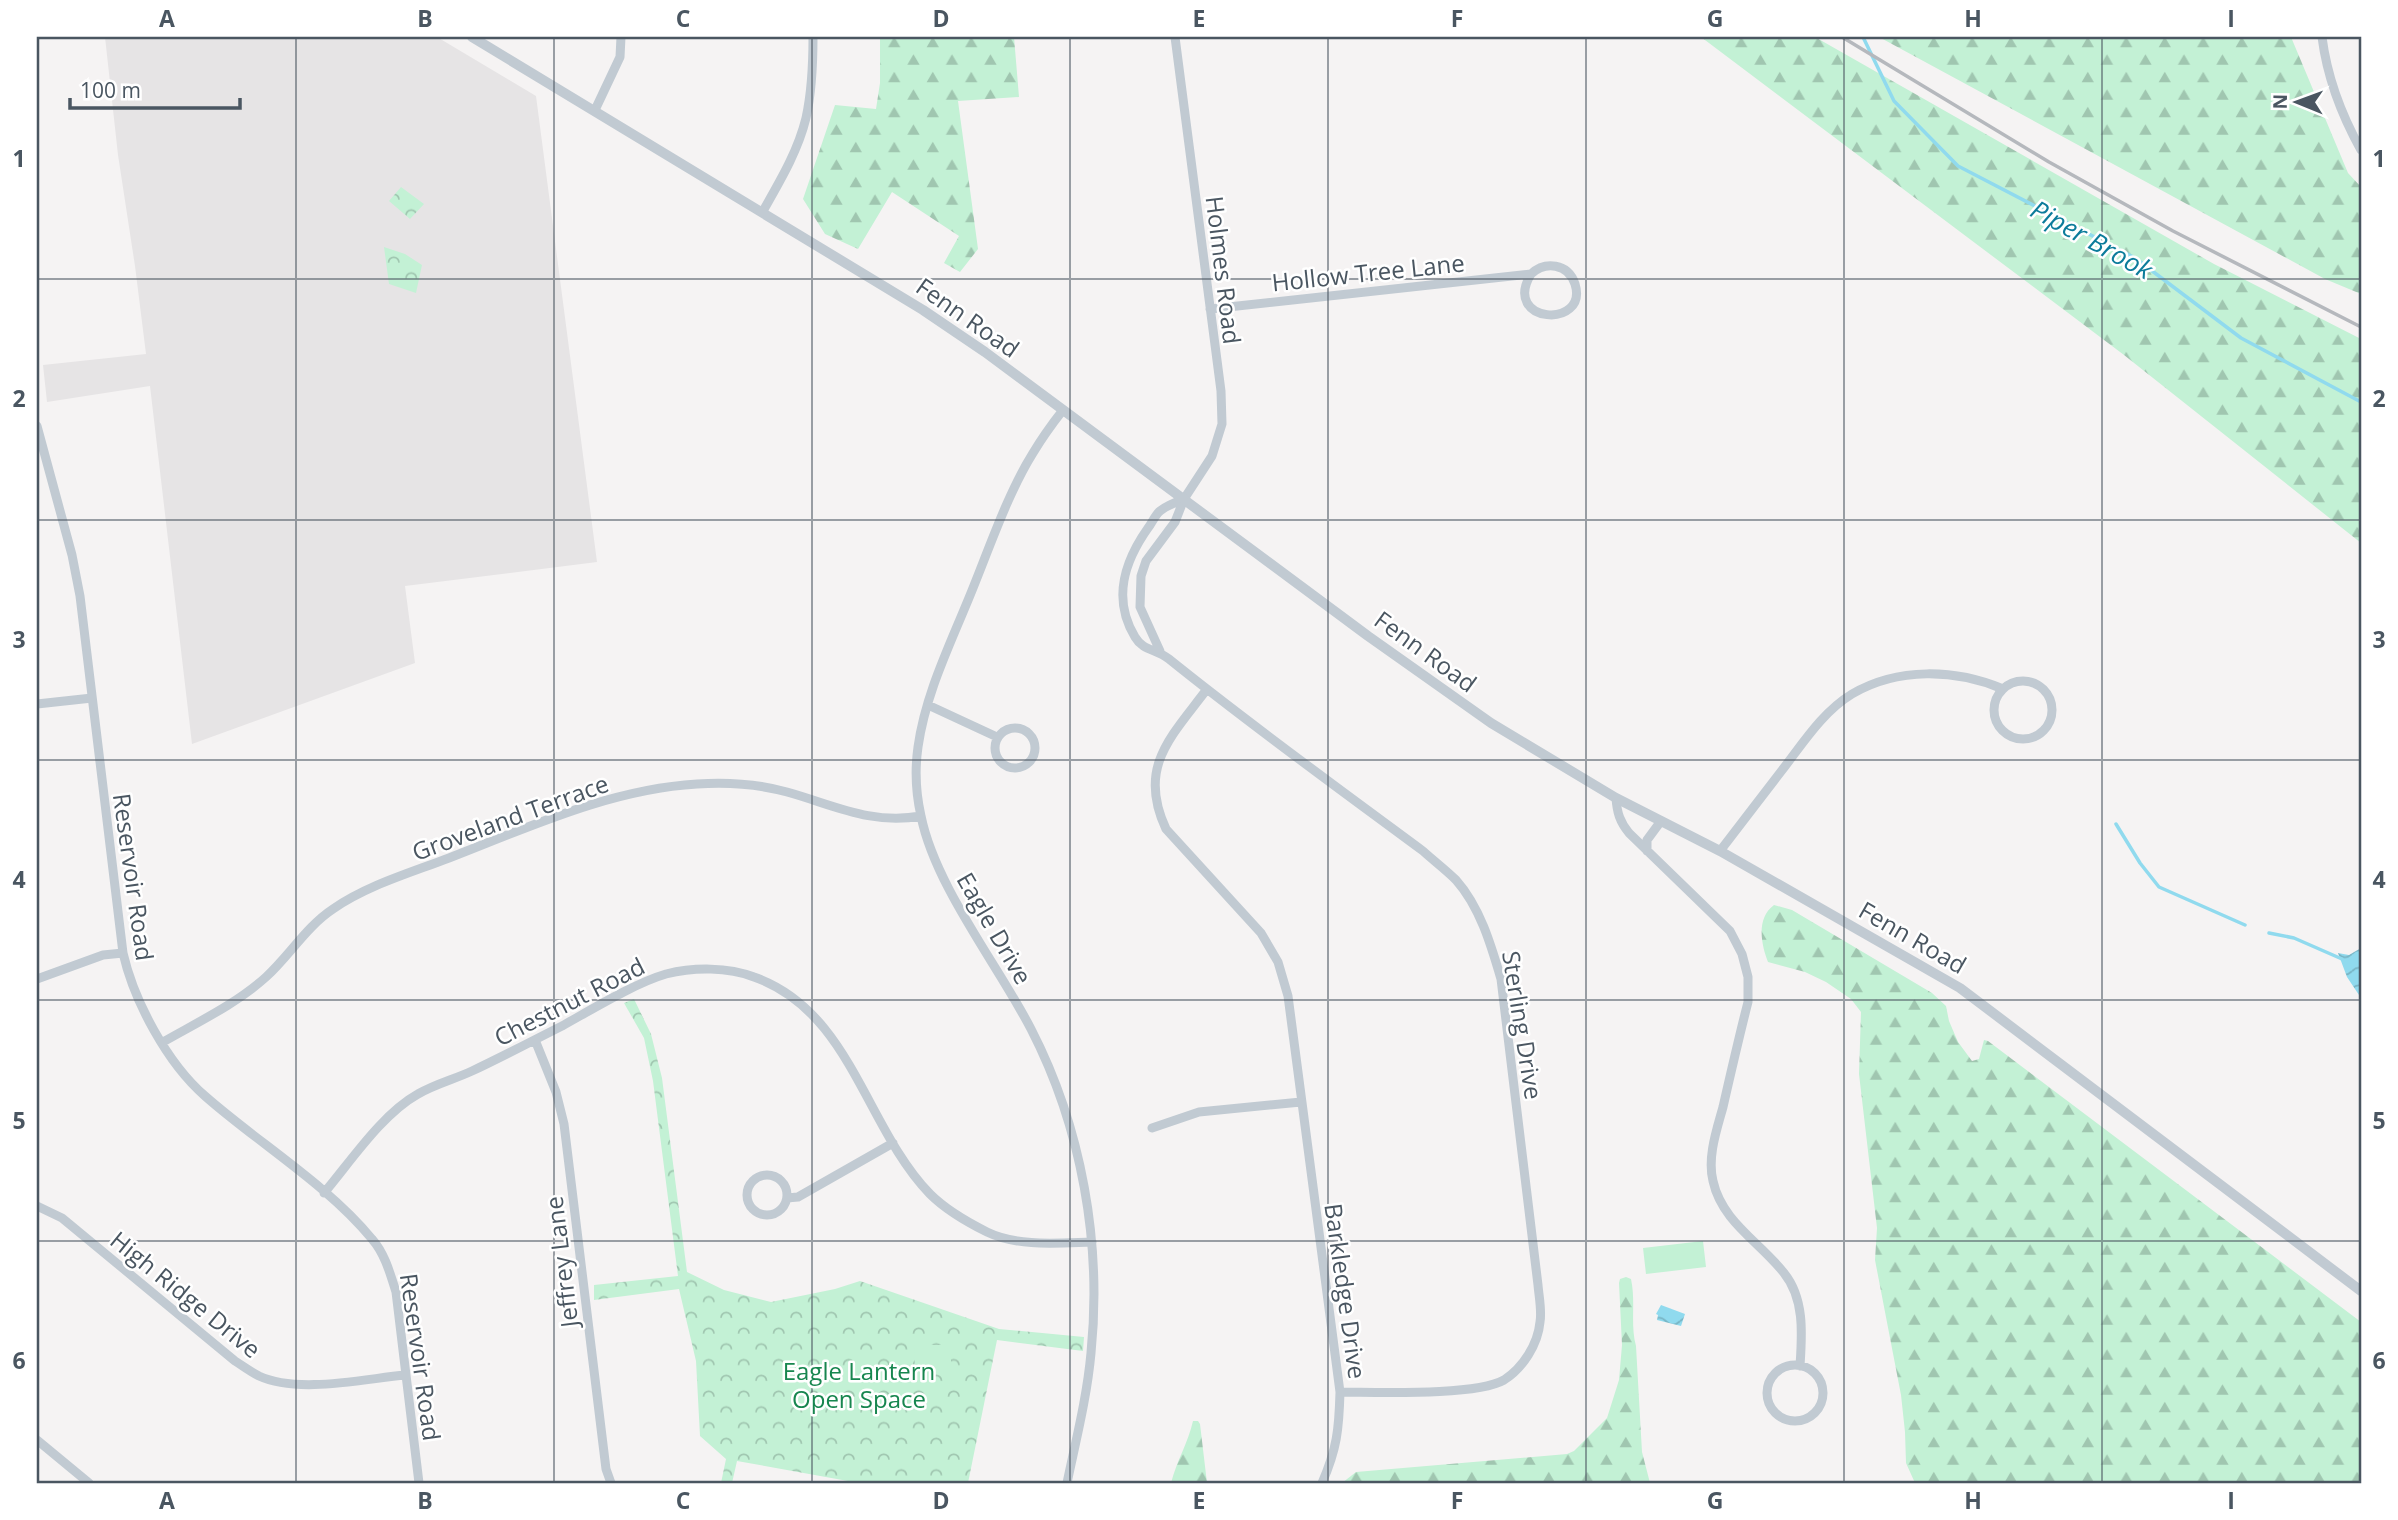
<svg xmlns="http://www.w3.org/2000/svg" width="2398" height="1520" font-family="'Open Sans',sans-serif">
  <defs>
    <pattern id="forest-firs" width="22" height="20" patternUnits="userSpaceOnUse" patternTransform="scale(1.75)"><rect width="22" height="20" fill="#c3f1d5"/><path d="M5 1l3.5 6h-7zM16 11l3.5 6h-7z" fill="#a0c6b0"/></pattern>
    <pattern id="park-crowns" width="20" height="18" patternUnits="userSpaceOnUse" patternTransform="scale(1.75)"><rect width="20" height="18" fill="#c3f1d5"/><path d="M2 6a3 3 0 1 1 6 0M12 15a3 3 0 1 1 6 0" fill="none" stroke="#a0c6b0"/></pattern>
    <pattern id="water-waves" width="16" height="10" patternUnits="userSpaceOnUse" patternTransform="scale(1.75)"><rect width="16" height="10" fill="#90daee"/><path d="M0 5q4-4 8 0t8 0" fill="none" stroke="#78b4c4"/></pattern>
  </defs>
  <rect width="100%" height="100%" fill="#f5f3f3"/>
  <!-- education -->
  <path fill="#e6e4e5" d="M105,37h332l99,59 61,466 -192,24 10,77 -223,81 -42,-358 -103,16 -4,-37 103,-11 -11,-88 -17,-111z"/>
  <!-- forest -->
  <path fill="url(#forest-firs)" d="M880,37h134l5,60 -61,4 20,148 -18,23 -16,-9 15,-27 -67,-44 -34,57 -33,-15 -22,-35 32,-94 41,4 4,-26z
    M1701,37h114l399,227 147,75v204l-237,-188z
    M1879,37h412l57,136 13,14v107l-36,-15z
    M1774,905l18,5 140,83 14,13 3,15 9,21 14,19 7,-2 5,-19 4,1 373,281v161h-446l-9,-20 -1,-31 -4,-37 -26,-135 2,-32 -18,-154 2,-62 -10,-13 -25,-17 -21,-10 -37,-10c-7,-18 -12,-44 6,-57z
    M1626,1277l5,2c5,23 -1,45 5,67l6,106 8,31h-308l14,-11 211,-18 7,-3 33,-33 12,-38 3,-35 -3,-62 1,-4z
    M1193,1421h5l2,3 7,59h-36c6,-23 17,-40 22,-62z"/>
  <!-- park -->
  <path fill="url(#park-crowns)" d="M401,187l23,17 -14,15 -21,-18z
    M384,247l21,7 17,11 -6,28 -27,-9z
    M634,999l17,35 11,44 25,194 37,18 47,12 64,-13 25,-8 139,48 85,8 -1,14 -86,-11 -29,143h-109l-122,-22 -5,22h-11l5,-24 -26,-23 -4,-75 -17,-72 -85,11v-15l84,-9 -25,-195 -9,-43 -20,-35z"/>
  <!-- garden -->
  <path fill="#c3f1d5" d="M1703,1241l3,26 -60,7 -3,-26z
    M914,1345h37v24h-36z"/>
  <!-- water -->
  <path fill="url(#water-waves)" d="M2361,948v50l-14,-21 -9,-24 11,2z
    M1661,1305l24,9 -4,12 -24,-6 1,-5 -2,-1z"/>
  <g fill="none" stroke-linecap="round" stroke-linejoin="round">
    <!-- stream -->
    <path stroke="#90daee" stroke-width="3.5" d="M1863,37l31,64 64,65 177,92 106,80 120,64
      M2116,824l24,39 19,24 86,38
      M2269,933l25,5 48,21"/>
    <!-- minor -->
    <path stroke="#c1cad2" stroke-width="9" d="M2322,37c5,39 20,79 39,113
      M595,110l25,-53 1,-20
      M763,211c17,-30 35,-60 43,-93 6,-27 7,-54 7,-81
      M1210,309l321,-35c14,-13 37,-11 44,10 14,45 -74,40 -44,-10
      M1063,410c-11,14 -21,28 -30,43 -27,43 -47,105 -67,152 -19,46 -41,92 -48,142 -3,21 -2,47 3,69 14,70 77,149 110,213 51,99 71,215 60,324 -4,44 -15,87 -24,130
      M37,426l35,129 8,41 43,357c11,48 44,110 82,143 52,46 123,89 167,143 13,15 18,34 24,53l23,191
      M1184,499c-8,3 -18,7 -24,12 -5,4 -8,12 -12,17 -24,34 -36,71 -13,109 8,14 22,12 34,22 83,67 169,129 254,192 11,10 23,19 33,29 24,27 35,65 45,99l37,306c1,12 4,26 2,37 -2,22 -17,46 -36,58 -28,16 -127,12 -164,12
      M1160,651l-20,-44 1,-31 5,-15 29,-39 9,-23 28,-43 10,-32 -1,-33 -46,-354
      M1994 710a29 29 0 1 1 58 0a29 29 0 1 1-58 0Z
      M1207,689c-36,48 -70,78 -41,140l95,104 17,29 10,34 52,396c-1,37 -3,57 -18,91
      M37,704l55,-6
      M928,705l69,32
      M995 748a20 20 0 1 1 40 0a20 20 0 1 1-40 0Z
      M1616,798c1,15 4,24 13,35l101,98 12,23 6,23v25c-9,35 -17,70 -25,105 -6,22 -16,50 -10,74 9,41 47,61 71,92 21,26 18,62 16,93
      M1647,851v-11l14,-19
      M1720,851c22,-29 44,-57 66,-86 19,-25 38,-54 66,-71 46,-27 103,-25 151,-5
      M37,979l66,-24 20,-2
      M535,1040l21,52 8,32 42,345 5,14
      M163,1042c35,-20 73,-38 103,-65 23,-21 41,-51 67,-68 35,-24 77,-36 116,-51 80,-31 162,-69 248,-74 30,-2 61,0 90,8 47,13 84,33 134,24
      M1152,1128l47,-16 102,-10
      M747 1195a20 20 0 1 1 40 0a20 20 0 1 1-40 0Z
      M324,1193c27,-32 58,-79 94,-99 17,-10 37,-15 54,-23 30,-14 60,-30 90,-45 29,-16 73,-43 104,-52 28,-7 62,-7 88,3 97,34 111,150 176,217 16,16 37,28 57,38 31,15 71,11 105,10
      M787,1198l11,-1 95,-54
      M37,1206l25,12 173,143c8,5 16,11 24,15 39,18 104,3 146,-1
      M1767 1393a28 28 0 1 1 56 0a28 28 0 1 1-56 0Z
      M37,1440l52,43"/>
    <!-- tertiary -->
    <path stroke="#c1cad2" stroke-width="10" d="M472,37l451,273 62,42 383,284 123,87 125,75 104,53 240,137 401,303"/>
    <!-- rail -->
    <path stroke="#b5b8bd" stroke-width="3.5" d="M1842,37l207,125 124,69 188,96"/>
  </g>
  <!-- grid -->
  <path fill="none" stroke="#4a5661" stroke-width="2" stroke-opacity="0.55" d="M296,37v1446M554,37v1446M812,37v1446M1070,37v1446M1328,37v1446M1586,37v1446M1844,37v1446M2102,37v1446M37,279h2324M37,520h2324M37,760h2324M37,1000h2324M37,1241h2324"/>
  <g text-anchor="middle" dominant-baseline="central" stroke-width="5" stroke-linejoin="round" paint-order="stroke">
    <!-- street labels -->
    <g font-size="24" fill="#4a5661" stroke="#fff">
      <text transform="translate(1224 270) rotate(83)">Holmes Road</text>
      <text transform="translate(1368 272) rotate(-6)">Hollow Tree Lane</text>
      <text transform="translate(968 317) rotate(35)">Fenn Road</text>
      <text transform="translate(1426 651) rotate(36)">Fenn Road</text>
      <text transform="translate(510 817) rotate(-20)">Groveland Terrace</text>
      <text transform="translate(134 877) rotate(82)">Reservoir Road</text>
      <text transform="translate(995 928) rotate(60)">Eagle Drive</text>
      <text transform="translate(1913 937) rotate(30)">Fenn Road</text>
      <text transform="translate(569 1001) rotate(-27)">Chestnut Road</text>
      <text transform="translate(1523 1025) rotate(81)">Sterling Drive</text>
      <text transform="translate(561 1262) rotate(-97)">Jeffrey Lane</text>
      <text transform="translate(1346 1291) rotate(82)">Barkledge Drive</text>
      <text transform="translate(186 1294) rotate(39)">High Ridge Drive</text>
      <text transform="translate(421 1357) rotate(82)">Reservoir Road</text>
    </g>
    <!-- park labels -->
    <g font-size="24" fill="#17864f" stroke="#fff">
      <text x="859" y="1370">Eagle Lantern<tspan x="859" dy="28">Open Space</tspan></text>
    </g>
    <!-- water labels -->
    <g font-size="26" font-style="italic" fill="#0c7c9b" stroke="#fff">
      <text transform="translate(2092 239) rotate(29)">Piper Brook</text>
    </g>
  </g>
  <!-- border -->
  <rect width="2398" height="1520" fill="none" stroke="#ffffff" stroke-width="77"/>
  <!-- north arrow -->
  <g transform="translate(2297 102) rotate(271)" stroke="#ffffff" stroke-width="5" paint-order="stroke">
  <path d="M0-5L12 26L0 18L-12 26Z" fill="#4a5661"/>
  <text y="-10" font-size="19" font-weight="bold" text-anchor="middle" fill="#4a5661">N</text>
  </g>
  <!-- scale -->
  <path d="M70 98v10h170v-10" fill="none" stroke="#4a5661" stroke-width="3.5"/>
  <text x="80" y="98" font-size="21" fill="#4a5661" stroke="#ffffff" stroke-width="5" paint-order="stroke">100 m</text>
  <rect x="38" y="38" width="2322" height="1444" fill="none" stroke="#4a5661" stroke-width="2.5"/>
  <g font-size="23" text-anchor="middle" font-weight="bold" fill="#4a5661">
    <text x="167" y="27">A</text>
    <text x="425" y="27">B</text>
    <text x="683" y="27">C</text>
    <text x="941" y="27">D</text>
    <text x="1199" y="27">E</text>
    <text x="1457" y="27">F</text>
    <text x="1715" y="27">G</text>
    <text x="1973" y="27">H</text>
    <text x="2231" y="27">I</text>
    <text x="19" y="167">1</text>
    <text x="2379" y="167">1</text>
    <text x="19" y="407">2</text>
    <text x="2379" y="407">2</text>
    <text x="19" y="648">3</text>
    <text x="2379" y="648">3</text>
    <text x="19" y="888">4</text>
    <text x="2379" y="888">4</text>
    <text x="19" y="1129">5</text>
    <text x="2379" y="1129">5</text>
    <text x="19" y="1369">6</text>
    <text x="2379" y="1369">6</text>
    <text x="167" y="1509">A</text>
    <text x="425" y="1509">B</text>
    <text x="683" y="1509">C</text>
    <text x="941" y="1509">D</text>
    <text x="1199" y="1509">E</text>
    <text x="1457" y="1509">F</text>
    <text x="1715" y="1509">G</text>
    <text x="1973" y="1509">H</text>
    <text x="2231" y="1509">I</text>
  </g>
</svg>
